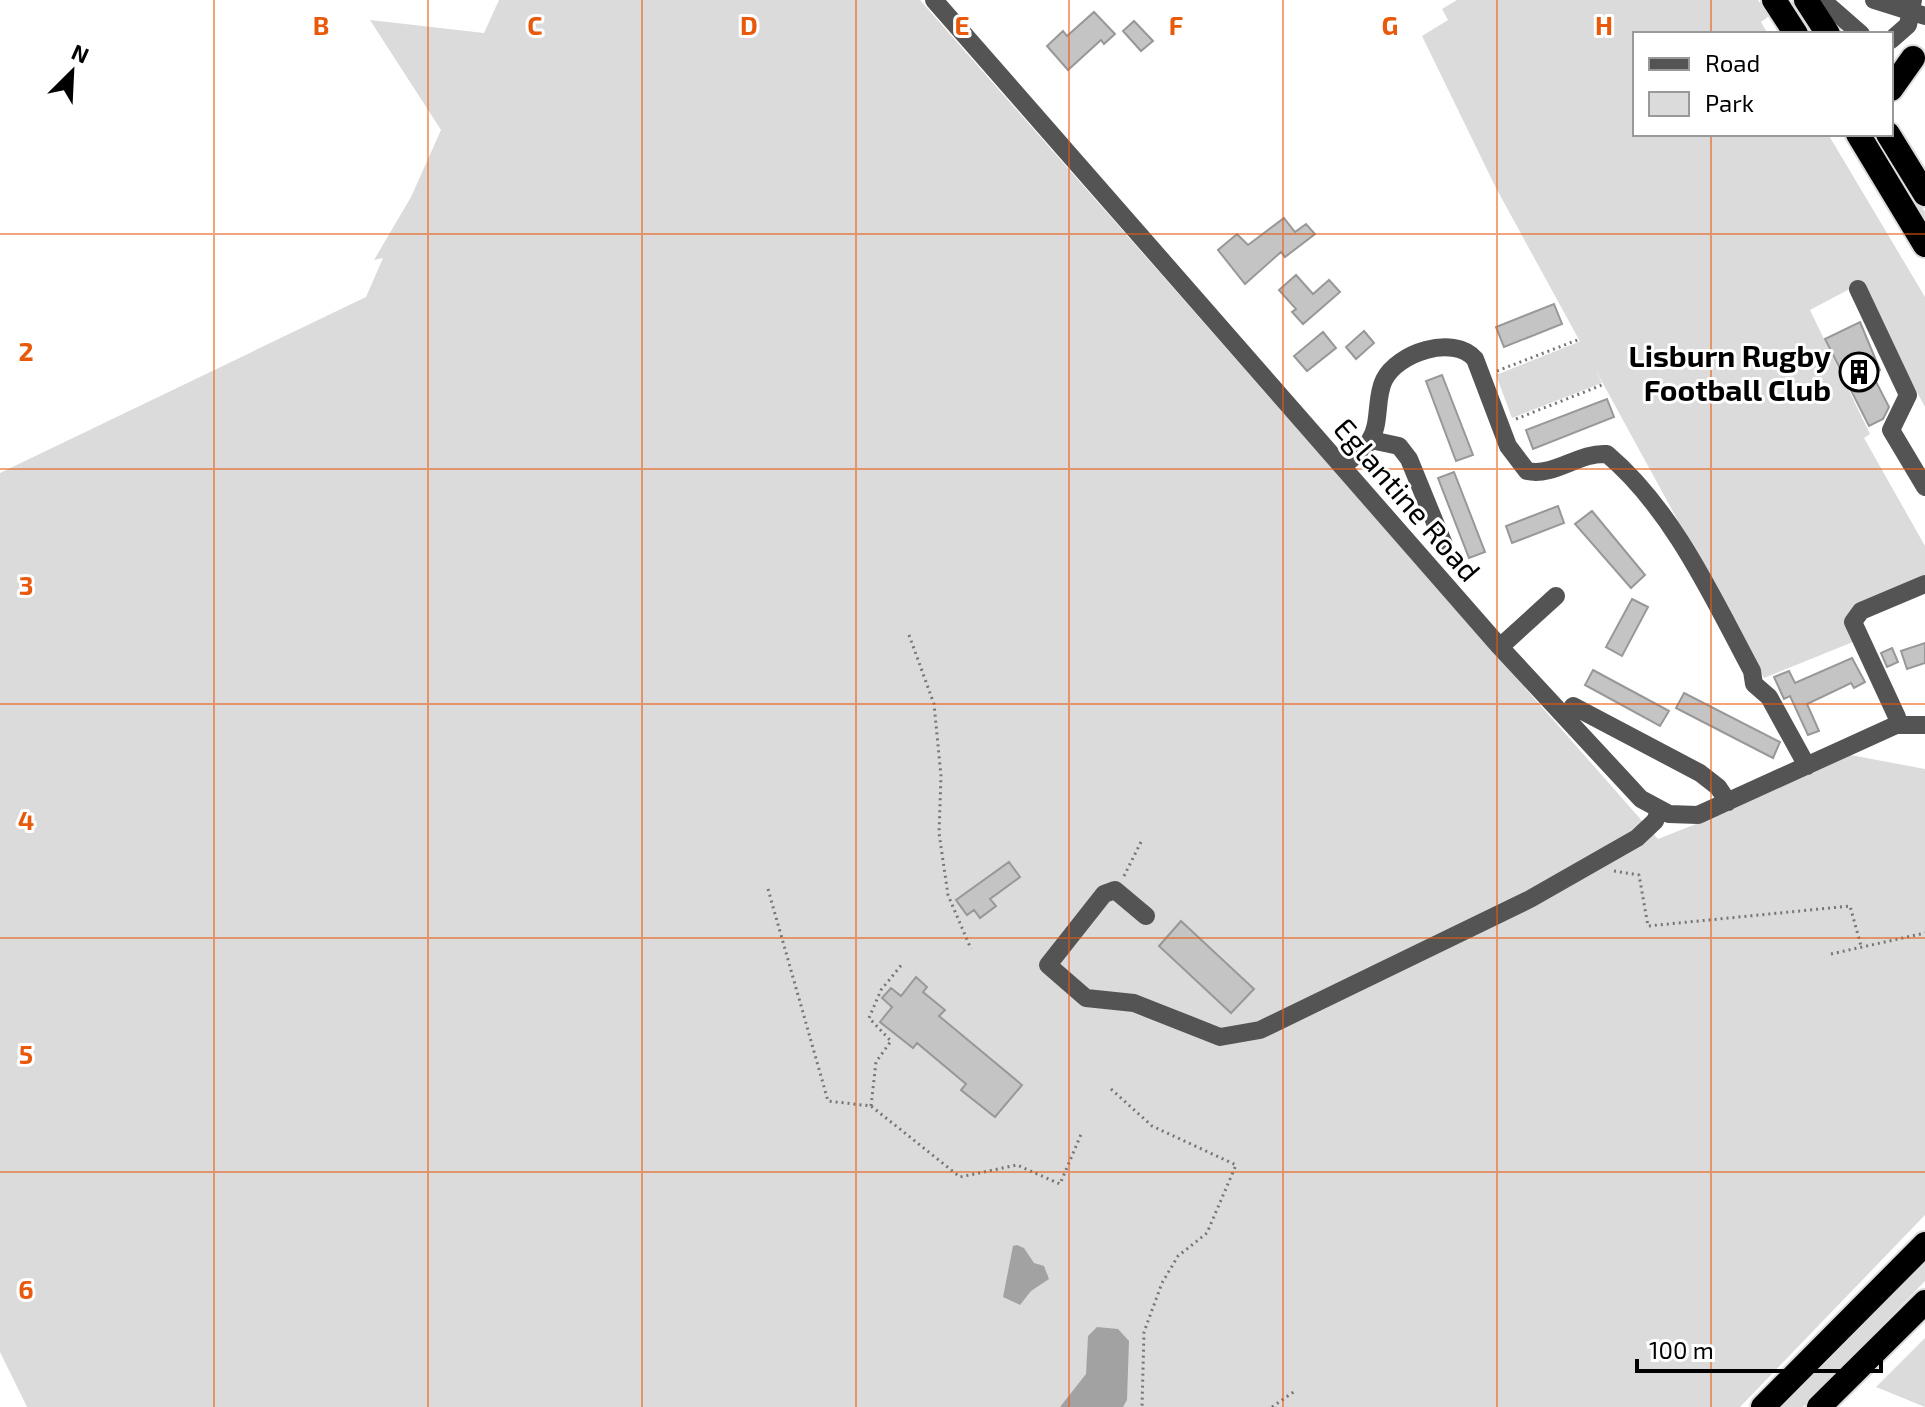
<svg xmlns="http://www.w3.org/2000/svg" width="1925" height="1407" font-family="'Exo 2',sans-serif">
  <rect width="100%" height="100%" fill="#fff"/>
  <!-- green -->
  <path fill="#dbdbdb" d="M499,0h421l738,839 71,-28 116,-57 80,15v446l-185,192h-1713l-27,-55v-879l366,-176 17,-39 -9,2 37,-63 30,-67 -71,-110 114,13z
    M1457,0h301l11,16 -8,6 7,12h-133v100h193l97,163v110l-66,-123 -49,26 60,124 -6,4 61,108v32l-66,27 -6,37 -89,36 -268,-490 -74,-152 26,-16 -6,-11z
    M1869,134h8l48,78v12z
    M1581,341l21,42 -90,35 -16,-43z
    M1925,1259v22l-122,126h-24z
    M1925,1338v69l-49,-20z"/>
  <!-- water -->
  <path fill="#a2a2a2" d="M1017,1245l7,3 10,15 10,3 5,13 -18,12 -11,14 -17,-8 10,-51z
    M1097,1327l21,2 11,12 -2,59 -4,7h-63l26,-33 2,-38z"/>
  <!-- building -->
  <path fill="#c4c4c4" stroke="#989898" stroke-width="2" d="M1094,12l21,22 -11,10 -3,-4 -33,30 -21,-24 16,-15 4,5z
    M1134,21l19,20 -12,10 -18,-20z
    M1284,218l11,14 11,-8 9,10 -30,23 -4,-5 -36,32 -27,-34 19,-16 11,11z
    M1296,275l17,19 16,-14 11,12 -37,32 -11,-12 4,-3 -17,-19z
    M1554,304l8,20 -58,23 -8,-20z
    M1860,322l20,48 -8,4 17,33 -6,12 -14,7 -44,-87z
    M1364,331l10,12 -18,16 -10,-12z
    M1323,332l13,16 -29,23 -13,-15z
    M1442,375l31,80 -17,6 -30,-80z
    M1607,399l7,18 -81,32 -7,-19z
    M1454,472l31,80 -16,6 -31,-80z
    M1558,506l6,17 -52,20 -6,-17z
    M1592,511l53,64 -14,13 -56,-64z
    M1632,599l16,8 -26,49 -16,-9z
    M1925,643v20l-18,6 -6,-18z
    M1892,648l6,14 -11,5 -6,-14z
    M1852,658l13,24 -11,6 -3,-5 -44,21 12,27 -11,4 -18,-39 -6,3 -10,-22 15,-6 6,12z
    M1593,670l76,41 -9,15 -75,-41z
    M1684,693l96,49 -7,16 -97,-50z
    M1009,862l11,15 -30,22 6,7 -16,12 -6,-8 -7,5 -11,-15z
    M1181,921l73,68 -23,24 -72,-67z
    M916,977l11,10 -4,5 22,18 -6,6 83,69 -27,32 -34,-27 5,-6 -49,-41 -4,5 -33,-26 12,-15 -10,-9 9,-10 10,8z"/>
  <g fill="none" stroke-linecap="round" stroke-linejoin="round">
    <!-- highway casing -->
    <g stroke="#dbdbdb" stroke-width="28">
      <path id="highway" d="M1774,0l22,34
        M1806,0l22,34
        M1891,89l22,-31
        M1858,134l67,111
        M1888,134l37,60
        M1763,1407l162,-163
        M1819,1407l106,-105"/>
    </g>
    <!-- path -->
    <path stroke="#767676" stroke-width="3" stroke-dasharray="2 4" stroke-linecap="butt" d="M1497,371l83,-32
      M1516,419l86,-34
      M909,635l25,69 7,72 -2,57 9,62 23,54
      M1614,871l25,4 9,51 202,-20 11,40
      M1124,876l18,-36
      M768,889l60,212 43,5 89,71 57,-12 43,19 22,-52
      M1831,954l94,-21
      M1111,1089l41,37 84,39 -29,68 -29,23 -16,27 -18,49 -2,75
      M871,1106l5,-44 15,-21 -22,-23 12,-28 22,-27
      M1272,1407l23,-16"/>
    <!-- minor -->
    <path stroke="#545454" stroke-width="18" d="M934,0l566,647 141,152 28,15 29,1 198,-90h29
      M1822,0l39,34
      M1874,0l51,16
      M1891,40l17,-15 5,-25
      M1858,289l50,106 -17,35 34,57
      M1371,440l28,6 10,13 36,88
      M1343,466c9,-8 21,-15 27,-26 11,-17 5,-42 14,-60 13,-27 69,-46 91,-21l33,87 19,25c28,6 51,-19 80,-17 66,56 105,142 145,217l2,13 15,13 38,69
      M1500,647l56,-51
      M1573,706l127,67 18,14 10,15
      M1896,725l1,-8 -44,-95 8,-11 64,-27
      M1146,916l-31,-26 -11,4 -56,71 38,33 48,5 86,34 40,-7 270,-131 107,-61 18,-17 4,-10"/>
    <!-- highway -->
    <use href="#highway" stroke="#000" stroke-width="24"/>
  </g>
  <!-- grid -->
  <path fill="none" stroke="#e8590c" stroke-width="2" stroke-opacity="0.55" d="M214,0v1407M428,0v1407M642,0v1407M856,0v1407M1069,0v1407M1283,0v1407M1497,0v1407M1711,0v34M1711,134v1273M0,234h1925M0,469h1925M0,704h1925M0,938h1925M0,1172h1925"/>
  <!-- icons -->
  <defs>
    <g id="building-ring" transform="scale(2)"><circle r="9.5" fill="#fff" stroke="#000" stroke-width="1.5"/><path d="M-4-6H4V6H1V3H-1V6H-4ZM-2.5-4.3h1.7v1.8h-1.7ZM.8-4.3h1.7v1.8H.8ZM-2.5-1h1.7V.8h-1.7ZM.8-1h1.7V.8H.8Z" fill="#000"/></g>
  </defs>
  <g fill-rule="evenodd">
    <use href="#building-ring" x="1859" y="372"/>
  </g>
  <g text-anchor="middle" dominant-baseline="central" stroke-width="6" stroke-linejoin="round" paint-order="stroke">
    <!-- poi labels -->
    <g font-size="30" font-weight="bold" fill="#000" stroke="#fff" text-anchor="end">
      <text x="1831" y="355">Lisburn Rugby<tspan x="1831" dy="34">Football Club</tspan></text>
    </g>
    <!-- street labels -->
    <g font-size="30" fill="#000" stroke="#fff">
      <text transform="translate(1408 499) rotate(49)">Eglantine Road</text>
    </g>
  </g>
  <g font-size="26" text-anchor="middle" font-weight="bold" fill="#e8590c" stroke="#fff" stroke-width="6" stroke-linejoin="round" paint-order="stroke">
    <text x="321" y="35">B</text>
    <text x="535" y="35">C</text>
    <text x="749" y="35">D</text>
    <text x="962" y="35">E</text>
    <text x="1176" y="35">F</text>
    <text x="1390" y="35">G</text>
    <text x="1604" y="35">H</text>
    <text x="26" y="361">2</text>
    <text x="26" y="595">3</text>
    <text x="26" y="830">4</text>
    <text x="26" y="1064">5</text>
    <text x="26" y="1299">6</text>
  </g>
  <!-- legend -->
  <rect x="1633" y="32" width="260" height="104" fill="#ffffff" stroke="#999999" stroke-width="2"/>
  <rect x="1649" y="58" width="40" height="12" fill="#545454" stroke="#999999" stroke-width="2"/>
  <text x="1705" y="72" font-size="24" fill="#000000">Road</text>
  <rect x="1649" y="92" width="40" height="24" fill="#dbdbdb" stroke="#999999" stroke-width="2"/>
  <text x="1705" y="112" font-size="24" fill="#000000">Park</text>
  <!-- north arrow -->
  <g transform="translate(72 72) rotate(24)" stroke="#ffffff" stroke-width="6" paint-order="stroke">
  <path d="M0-6L14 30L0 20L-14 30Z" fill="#000000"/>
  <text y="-12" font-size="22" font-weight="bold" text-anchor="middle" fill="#000000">N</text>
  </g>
  <!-- scale -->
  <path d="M1637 1359v12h244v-12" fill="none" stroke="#000000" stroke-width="4"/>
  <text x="1649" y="1359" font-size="24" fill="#000000" stroke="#ffffff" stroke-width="6" paint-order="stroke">100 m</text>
</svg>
